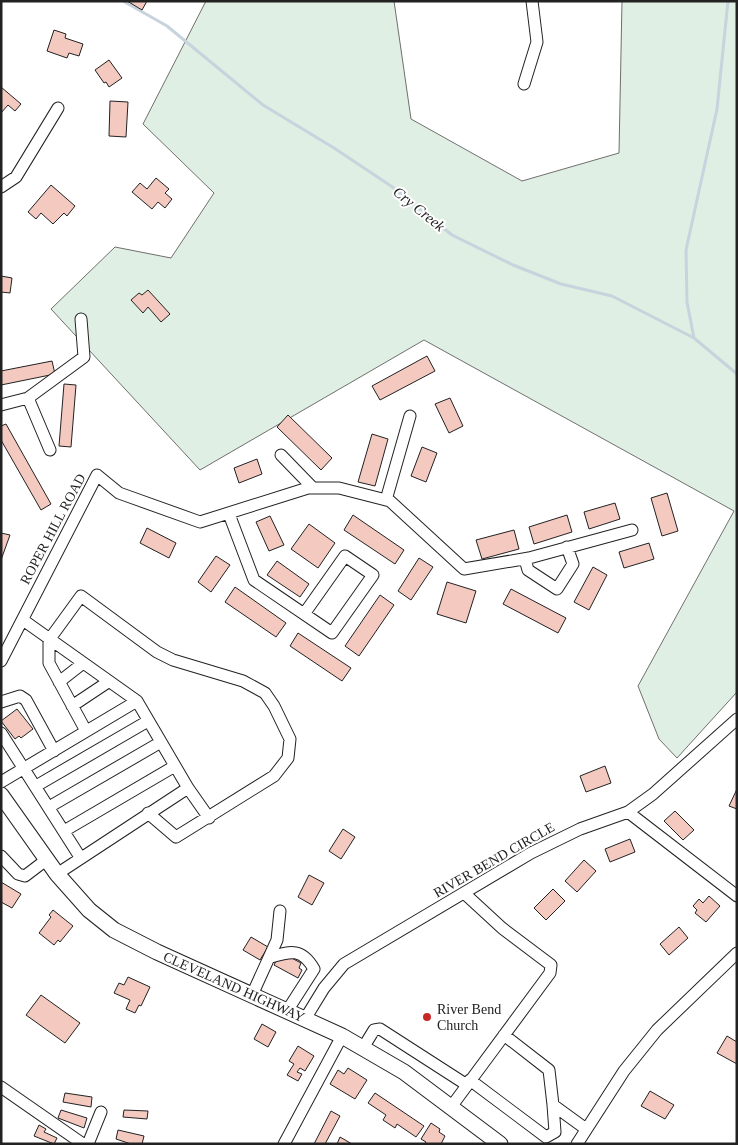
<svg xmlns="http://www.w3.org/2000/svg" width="738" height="1145" font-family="Georgia,serif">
  <rect width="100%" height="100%" fill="#fff"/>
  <!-- green -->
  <path fill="#e0efe3" stroke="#6f6f6f" d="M206,1h188l17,118 111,62 97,-28 3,-152h115v691l-60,66 -18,-19 -21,-53 96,-175 -310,-171 -224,130 -149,-161 64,-62 56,11 43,-65 -71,-69z"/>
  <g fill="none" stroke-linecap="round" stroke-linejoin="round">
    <!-- stream -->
    <path stroke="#c7d3dd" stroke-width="3" d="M123,1l44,25 96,79 71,43 57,38 61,49 61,30 48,19 51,12 82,42 43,36
      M694,338l-7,-36 -1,-52 31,-141 11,-108"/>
  </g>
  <!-- building -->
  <path fill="#f3c9c0" stroke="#222" d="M127,1h20l-5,9z
    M54,30l12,4 -1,4 18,6 -4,12 -10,-3 -2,5 -20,-7z
    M109,60l13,18 -13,9 -3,-5 -2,1 -9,-13z
    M1,87l20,17 -6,7 -7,-6 -7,8z
    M110,101l18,1 -2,35 -17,-1z
    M156,178l13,11 -4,4 7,6 -7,9 -7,-6 -6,7 -20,-17 8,-9 7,6z
    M51,185l24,21 -8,10 -3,-3 -11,11 -12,-11 -5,6 -8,-7z
    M1,276l11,2 -2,15 -9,-1z
    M148,290l22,24 -9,8 -13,-15 -5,6 -12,-13 8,-7 3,2z
    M427,356l8,15 -55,29 -8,-14z
    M52,361l3,13 -54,11v-14z
    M64,384l12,1 -5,62 -12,-1z
    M450,398l13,28 -14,7 -14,-29z
    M288,415l44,43 -11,12 -44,-43z
    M6,424l45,80 -10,6 -40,-70v-14z
    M372,434l16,5 -13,47 -17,-4z
    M422,447l15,6 -11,29 -15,-6z
    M257,459l5,15 -23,9 -5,-15z
    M667,493l11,38 -16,5 -11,-38z
    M615,503l5,16 -31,10 -5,-17z
    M353,515l51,35 -9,14 -51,-34z
    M567,515l5,17 -38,12 -5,-17z
    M270,516l14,29 -15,6 -13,-29z
    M309,524l26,19 -17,25 -27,-19z
    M147,528l29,15 -7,15 -29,-15z
    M514,530l5,19 -37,10 -6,-19z
    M1,533l9,2 -9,25z
    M649,543l5,16 -30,9 -5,-16z
    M216,556l14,9 -19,27 -13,-10z
    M419,558l14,9 -22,33 -13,-9z
    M277,561l32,23 -9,13 -33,-22z
    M593,567l14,8 -18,35 -15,-8z
    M447,582l29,9 -10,32 -29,-9z
    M235,587l51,36 -10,14 -51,-35z
    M511,589l55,29 -8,15 -55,-29z
    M380,595l14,10 -35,51 -14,-10z
    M298,633l53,35 -9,13 -52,-35z
    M17,709l16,20 -12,9 -2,-2 -4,3 -14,-18z
    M605,766l6,17 -25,9 -6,-16z
    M737,789v20l-8,-3z
    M675,811l19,19 -11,10 -19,-19z
    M343,829l12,8 -14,22 -12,-8z
    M630,839l5,13 -25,10 -5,-13z
    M584,860l12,11 -19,21 -12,-11z
    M309,875l15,8 -12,22 -14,-8z
    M1,882l20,12 -9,14 -11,-6z
    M553,889l12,12 -19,19 -12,-12z
    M709,896l11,10 -14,16 -11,-9 2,-3 -4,-4 6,-7 4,4z
    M53,910l20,16 -13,16 -2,-2 -4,5 -15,-12 12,-16 -2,-2z
    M679,927l9,11 -19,17 -9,-11z
    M251,937l17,10 -8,13 -17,-10z
    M284,954l17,9 -2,5 3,2 -4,8 -24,-13 4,-8z
    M128,977l22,10 -9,19 -2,-1 -4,8 -9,-4 4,-9 -16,-7 5,-10 5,2z
    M41,995l39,28 -15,20 -39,-28z
    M262,1024l14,8 -8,15 -14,-8z
    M727,1036l10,6v22l-20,-11z
    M298,1046l16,10 -9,15 -5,-3 -3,4 5,2 -4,7 -11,-6 7,-11 -5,-3z
    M348,1068l19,12 -12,19 -25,-15 8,-14 6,4z
    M650,1091l24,14 -9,14 -24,-13z
    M65,1093l27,4 -1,10 -28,-5z
    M375,1093l49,33 -8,11 -19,-13 -2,4 -12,-8 3,-5 -18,-12z
    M61,1110l26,8 -3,10 -26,-10z
    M124,1110l24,1 -1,8 -24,-2z
    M331,1111l9,5 -15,28h-11z
    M431,1123l9,6 -1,3 6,4 -4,8h-16l1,-2 -5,-3z
    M39,1125l7,4 -2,3 13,6 -3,6 -20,-8z
    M118,1130l26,6 -2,8h-11l-15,-5z
    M340,1137l12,7h-15z"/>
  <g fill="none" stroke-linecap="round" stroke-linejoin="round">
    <!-- minor casing -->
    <g stroke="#222" stroke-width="13">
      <path id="minor" d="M524,84l13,-42 -5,-41
        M1,187l15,-10 42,-69
        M28,398l22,52
        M1,405l27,-7 56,-41 -3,-38
        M281,455l32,33
        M386,500l24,-84
        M229,514l25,66 78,53 41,-58 -28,-19 -41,58
        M525,559l3,11 29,19 16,-25 -6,-17
        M23,620l114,81
        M1,661l96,-186 22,18 81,29 108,-34h31l51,13 74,68 65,-11 103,-28
        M59,682l23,-18
        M1,702l19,-6 6,4 28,51
        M72,706l36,-24
        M86,731l-37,-68v-23l32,-44 76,56 16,8 70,21 22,12 9,13 16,33 -2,19 -14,18 -98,61 -28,-24
        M1,733l79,124
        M1,782l136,-81 51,87 -131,86
        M36,786l112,-65
        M188,788l21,30
        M49,807l112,-65
        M628,812l109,84
        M64,831l111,-65
        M1,856l17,18 7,2 21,-16
        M271,957c20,-6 31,-9 43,12l-27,42
        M252,995l25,-55 3,-29
        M305,1019l19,-31 20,-24 187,-111 49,-24 48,-17 25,-18 84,-75
        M504,1035l45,35 4,35 33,24
        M363,1048l11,-18 6,-1 87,56
        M470,1080l76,57 9,-5 -2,-27
        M1,1087l82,57
        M451,1107l99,-134 1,-8 -49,-37 -38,-35
        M88,1144l13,-32
        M284,1144l58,-108
        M577,1144l47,-73 33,-41 80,-77"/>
    </g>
    <!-- major casing -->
    <g stroke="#222" stroke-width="17">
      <path id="major" d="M1,795l56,79 32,36 25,20 43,22 185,84 62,36 96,72"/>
    </g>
    <!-- minor -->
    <use href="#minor" stroke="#fff" stroke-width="11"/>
    <!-- major -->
    <use href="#major" stroke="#fff" stroke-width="15"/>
  </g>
  <!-- markers -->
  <circle fill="#c62828" stroke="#fff" stroke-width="2" cx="427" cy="1017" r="5"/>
  <g text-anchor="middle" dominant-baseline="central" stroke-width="4" stroke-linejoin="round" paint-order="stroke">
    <!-- street labels -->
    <g font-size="14" fill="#222" stroke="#fff">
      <text transform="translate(53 529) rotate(-62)">ROPER HILL ROAD</text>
      <text transform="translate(494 860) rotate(-30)">RIVER BEND CIRCLE</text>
      <text transform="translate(234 987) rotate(24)">CLEVELAND HIGHWAY</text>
    </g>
    <!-- poi labels -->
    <g font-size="14" fill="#222" stroke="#fff" text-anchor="start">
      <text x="437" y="1009">River Bend<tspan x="437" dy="16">Church</tspan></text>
    </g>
    <!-- water labels -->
    <g font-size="15" font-style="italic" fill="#222" stroke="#fff">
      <text transform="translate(419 209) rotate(39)">Cry Creek</text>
    </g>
  </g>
  <!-- border -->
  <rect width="738" height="1145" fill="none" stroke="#222222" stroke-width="5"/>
</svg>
